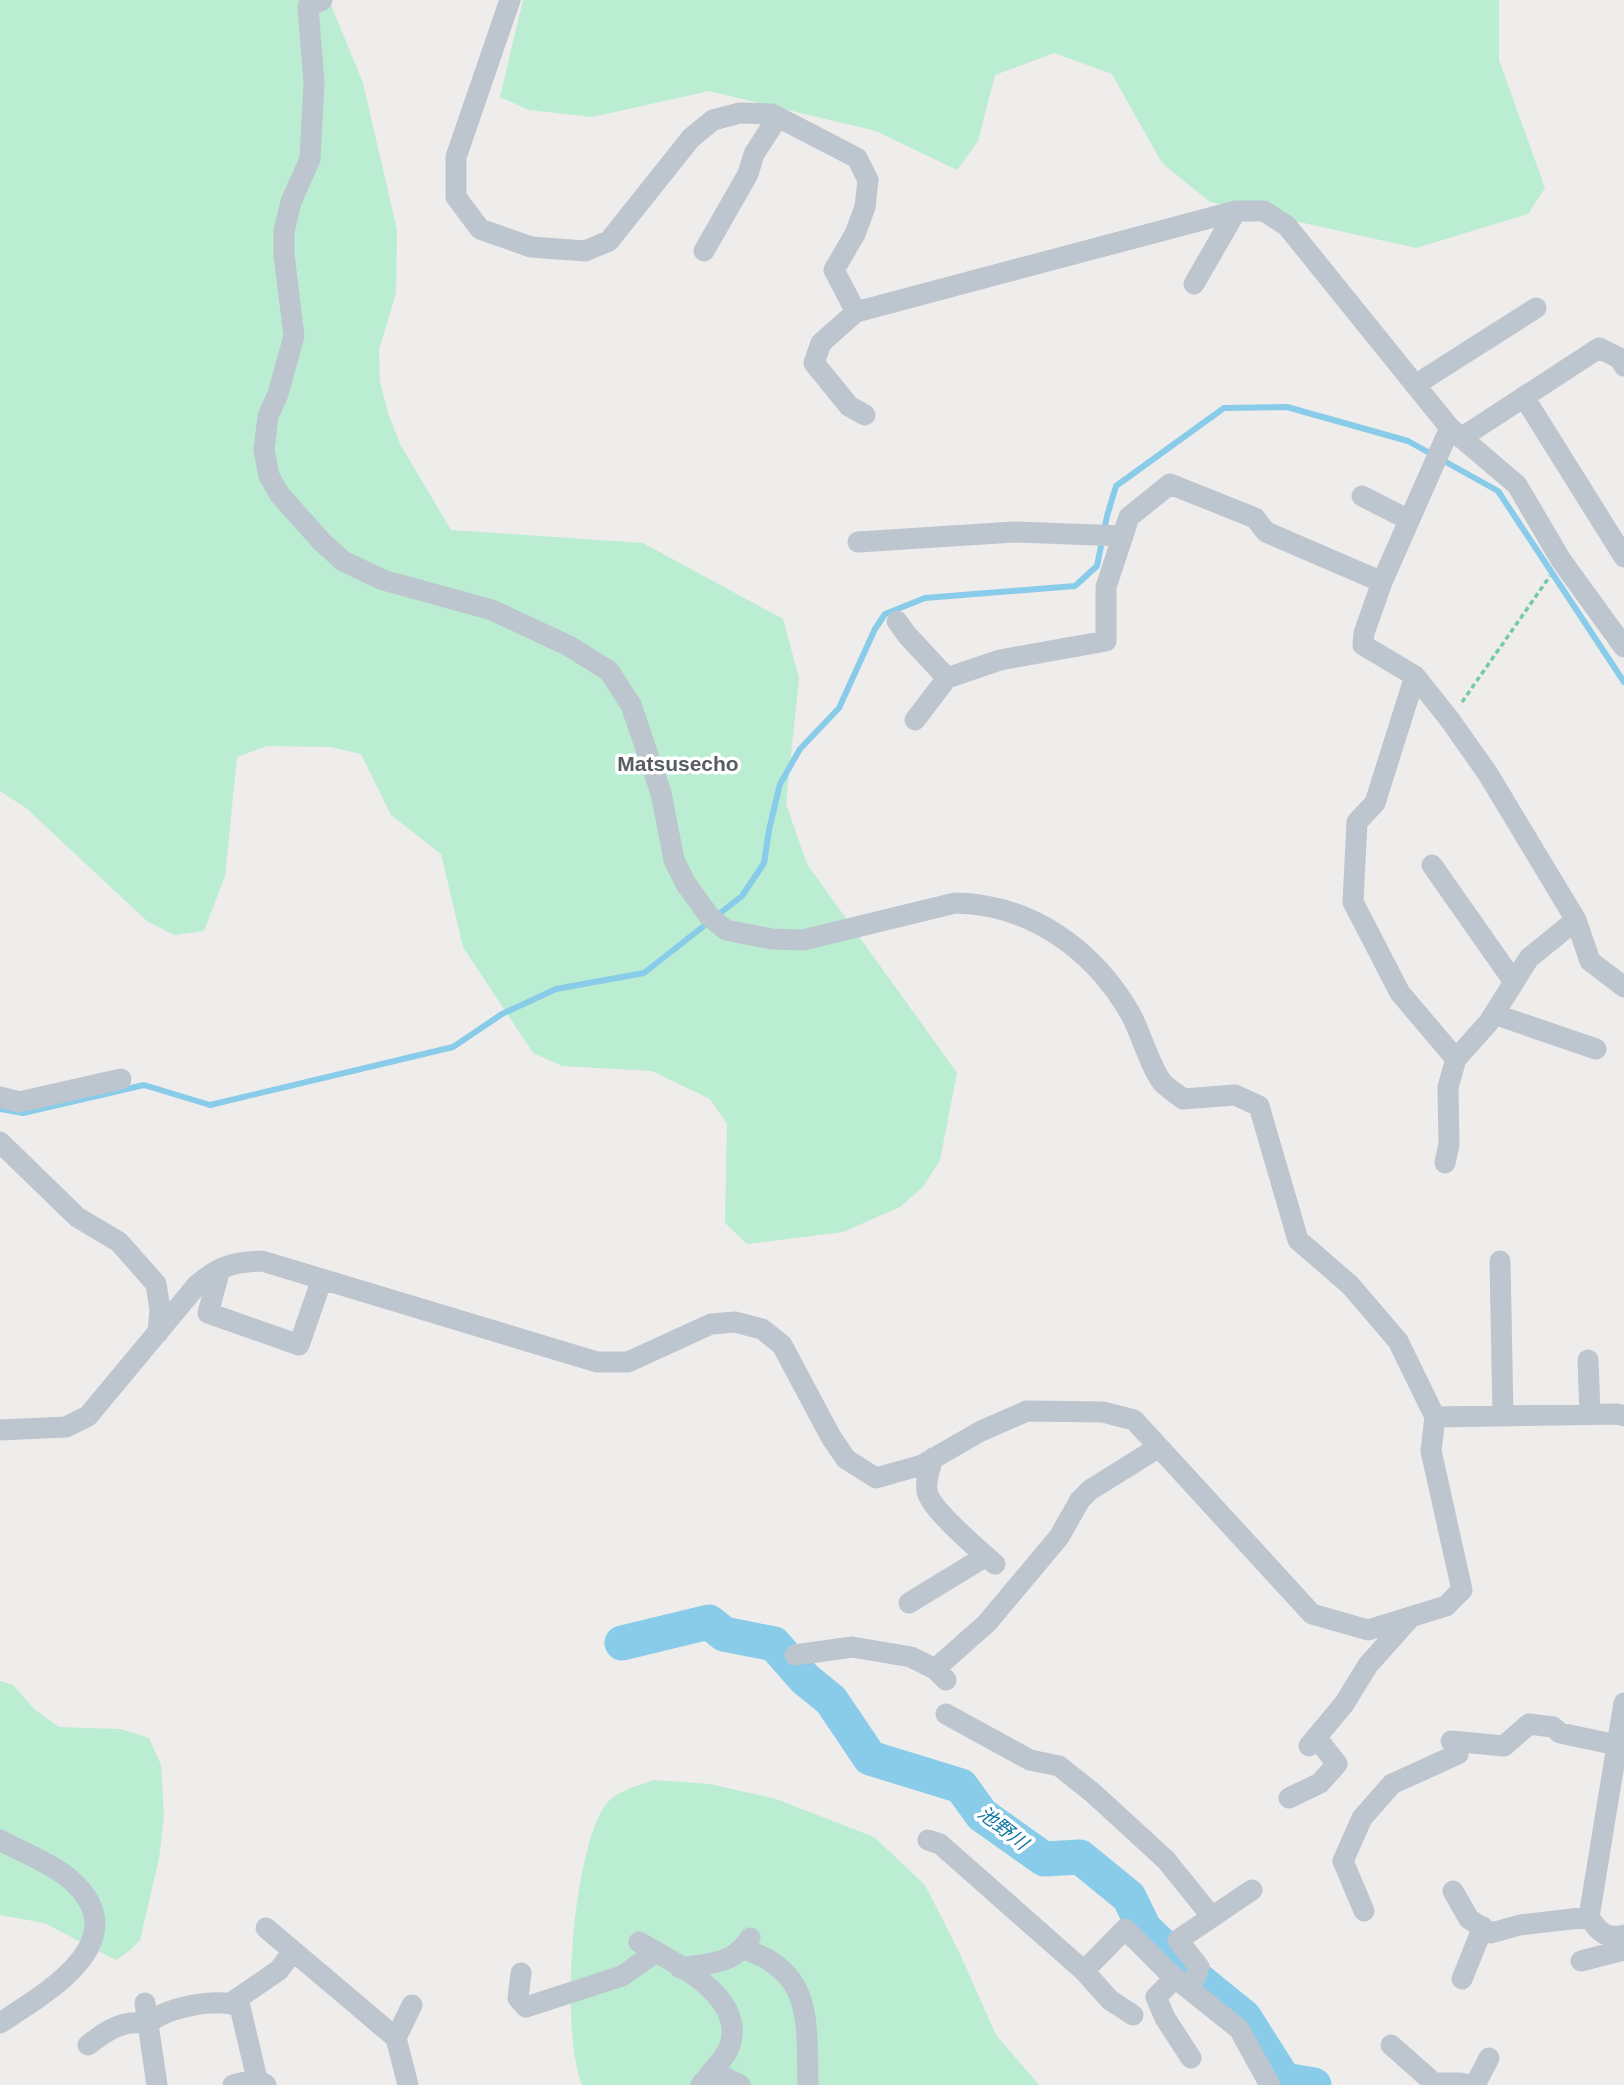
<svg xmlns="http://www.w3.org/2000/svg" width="1624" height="2085" font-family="Helvetica,'Noto Sans JP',sans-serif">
  <rect width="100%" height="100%" fill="#efecec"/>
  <!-- green -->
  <path fill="#baedd2" d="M0,0h329l34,83 34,147 -1,63 -17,57 1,32 8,31 12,31 51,86 192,13 140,76 16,59 -13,126 21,60 150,209 -17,87 -17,27 -23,20 -57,25 -96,12 -22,-21 2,-99 -17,-25 -58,-28 -90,-5 -29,-13 -70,-106 -22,-93 -50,-39 -30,-61 -31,-7 -63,-1 -30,11 -12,119 -21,55 -30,4 -27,-14 -121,-113 -26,-17z
    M523,0h976v60l46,128 -17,26 -112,34 -206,-46 -48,-39 -50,-89 -58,-21 -59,22 -17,66 -21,29 -81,-39 -167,-40 -117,26 -63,-7 -29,-13z
    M0,1681l13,4 21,24 25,18 62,2 28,9 12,27 3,50 -5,44 -19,81 -11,11 -13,9 -72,-37 -44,-8z
    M654,1780l56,4 66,15 98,38 51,48 35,69 36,81 43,50h-457c-22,-54 -10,-228 22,-278 10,-16 34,-21 50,-27z"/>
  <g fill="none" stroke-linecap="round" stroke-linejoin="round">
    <!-- stream -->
    <path stroke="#88cce9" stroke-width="6" d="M0,1109l23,4 121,-28 66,20 243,-58 49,-33 54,-25 88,-16 98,-77 22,-33 5,-33 11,-46 20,-35 39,-41 36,-79 10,-15 40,-16 150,-12 22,-20 10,-50 9,-30 108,-78 63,-1 121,34 90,50 126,191"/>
    <!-- river -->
    <path stroke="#88cce9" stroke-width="35" d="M622,1643l87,-21 15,12 50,10 31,35 26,21 39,58 91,28 21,29 62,44 36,-2 49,40 15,31 46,45 54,44 40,63 30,5"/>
    <!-- path -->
    <path stroke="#74c9a7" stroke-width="3.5" stroke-dasharray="5 3.5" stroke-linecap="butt" d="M1462,702l88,-126"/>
    <!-- minor -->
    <path stroke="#bdc5ce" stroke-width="21" d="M510,0l-54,157v40l24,32 51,18 54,4 24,-10 82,-103 22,-18 27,-7 32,1 85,44 11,22 -3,27 -10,27 -21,36 22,42 380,-101h28l23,15 163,202 67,57 44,75 63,87
      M704,251l44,-77 6,-20 24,-37
      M1194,284l42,-73
      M856,312l-35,31 -7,20 35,43 16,9
      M1415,385l121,-77
      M1524,397l100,160
      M1450,428l-68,154 -18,51 -1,12 52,31 35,44 38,54 88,146 14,41 34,26
      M1461,438l138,-90 20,10 5,8
      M1362,496l47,24
      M858,542l156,-10 109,4
      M897,621l10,14 40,43
      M1415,676l-40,127 -18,19 -4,80 47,91 56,66 33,-37 40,-64 47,-38
      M915,720l32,-42 53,-18 106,-19v-54l23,-70 41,-33 85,34 11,14 116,50
      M1432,865l82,117
      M1494,1014l102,35
      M0,1097l19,5 102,-23
      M0,1142l77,75 42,25 37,42 4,25 -2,24
      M1445,1163l4,-19 -1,-57 8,-28
      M1500,1261l3,155
      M220,1269l-12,44 91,32 23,-66
      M1588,1360l2,54
      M1435,1417l182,-3 7,2
      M0,1430l66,-3 22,-11 109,-131c22,-19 37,-23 65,-24l335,101h31l83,-38 24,-2 27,7 20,16 49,92 15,22 30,19 46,-13 59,-34 46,-20 76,1 31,8 178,194 56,16 78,-24 16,-16 -31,-139 4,-34 -37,-76 -48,-56 -52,-45 -39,-134 -24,-11 -52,4c-7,-6 -16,-11 -21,-17 -13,-17 -21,-50 -32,-69 -37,-64 -100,-109 -175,-110l-152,37 -31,-1 -46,-9 -17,-14 -23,-32 -12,-24 -13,-67 -30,-88 -22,-34 -40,-25 -77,-36 -109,-30 -40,-19 -21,-19 -42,-47 -11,-19 -5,-26 4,-34 10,-22 16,-58 -10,-81v-24l7,-29 19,-43 4,-76 -6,-76 14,-7
      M933,1458c-3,11 -8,22 -6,33 3,18 53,60 68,73
      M909,1603l77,-47
      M795,1655l57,-8 59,10 24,12 11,11
      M935,1669l52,-46 72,-86 21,-37 10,-10 69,-43
      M1624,1703l-35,214c9,14 17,23 35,18
      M946,1714l84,46 29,6 34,27 73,67 46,57
      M1451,1741l53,5 25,-22 24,3 7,6 57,12
      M1309,1746l35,-42 24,-39 42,-47
      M1289,1798l31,-15 17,-19 -21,-27
      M0,1840c20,11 55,25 71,40 67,60 -23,112 -71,143
      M928,1840l12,4 144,127
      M1453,1891l16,28 22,14 29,-8 69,-8
      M1364,1911l-21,-50 19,-43 30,-34 66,-30 -1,-12
      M266,1928l130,110 12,47
      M639,1942c33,20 107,53 91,103 -4,13 -20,28 -29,40
      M743,1949c72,22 63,75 65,136
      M1581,1961l43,-11
      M680,1968c28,-5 53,-2 70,-30
      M521,1973l-3,25 8,9 96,-31 34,-24
      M1175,1978l-19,19 9,21 26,40
      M1462,1979l21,-52
      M1190,1990l9,-23 -21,-27 74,-50
      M145,2003l3,21c18,-17 69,-27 92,-17l17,72 9,6
      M231,2003l48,-33 14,-19
      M1133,2015l-23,-15 -26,-29 41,-42 44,44 70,56 31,56
      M396,2038l16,-33
      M88,2045c19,-15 36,-26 60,-21l9,61
      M1391,2045l43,38h26l8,2
      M712,2071l28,14
      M233,2085l24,-6
      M1475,2085l14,-27"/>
  </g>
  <g text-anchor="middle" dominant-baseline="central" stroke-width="7" stroke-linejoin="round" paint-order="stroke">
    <!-- water labels -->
    <g font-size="19" font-style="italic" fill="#1076a1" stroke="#fff">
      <text transform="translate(1003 1828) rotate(38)">池野川</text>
    </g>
    <!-- quarter labels -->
    <g font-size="21" font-weight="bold" fill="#595c61" stroke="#fff">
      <text x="678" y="763">Matsusecho</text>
    </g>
  </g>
</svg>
